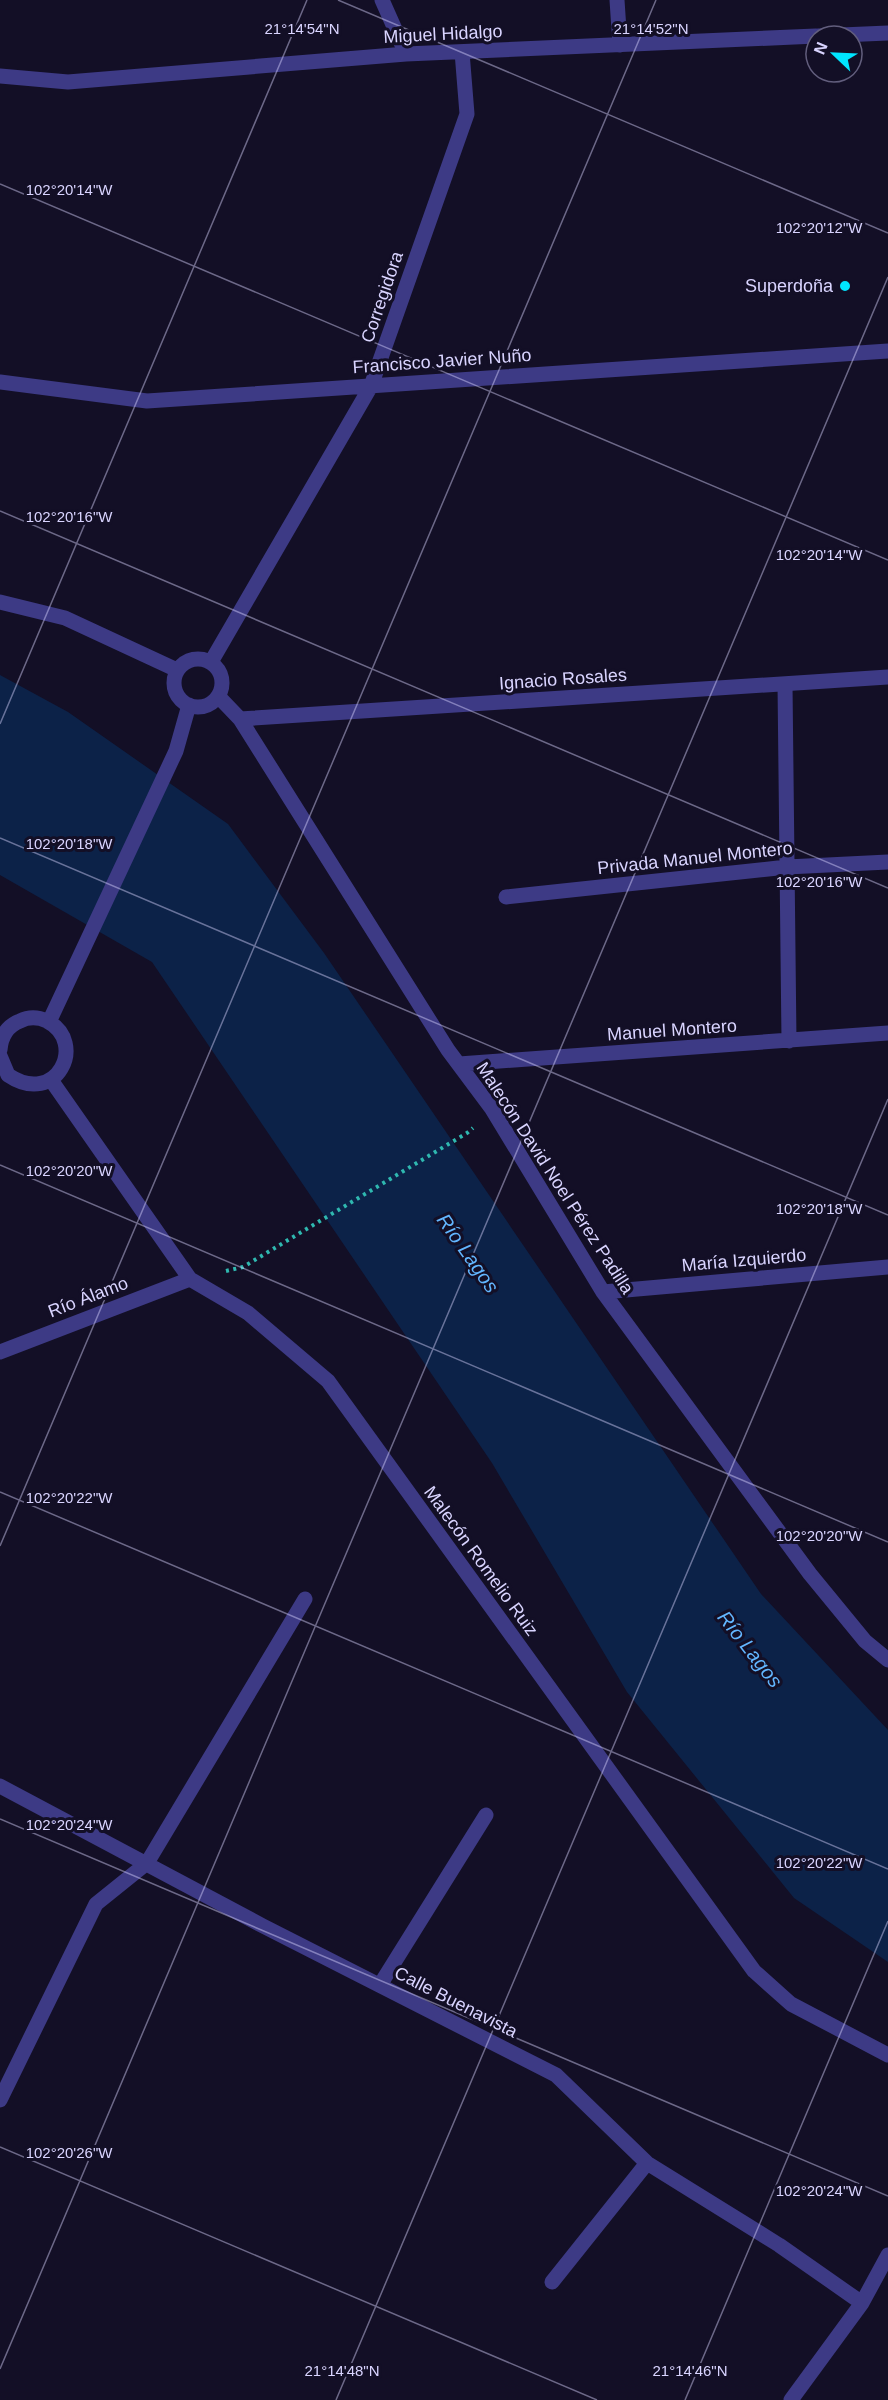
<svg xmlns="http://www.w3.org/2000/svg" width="888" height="2400" font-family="Arial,sans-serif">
  <rect width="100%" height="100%" fill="#130f26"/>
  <!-- water -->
  <path fill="#0c2248" d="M0,675l68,37 160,112 96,129 437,641 127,136v232l-94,-64 -167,-206 -135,-229 -340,-501 -152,-87z"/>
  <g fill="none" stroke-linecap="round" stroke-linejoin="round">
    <!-- path -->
    <path stroke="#2fb8b0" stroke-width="4" stroke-dasharray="3 4.5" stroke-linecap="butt" d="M226,1271l17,-4 224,-134 6,-5"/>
    <!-- minor -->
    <path stroke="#3d3a85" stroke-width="15" d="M382,0l24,54
      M617,0l3,45
      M818,36l70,-3
      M0,76l68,6 338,-28 410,-18
      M0,382l147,19 741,-50
      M0,602l65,16 112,52
      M174 683a24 24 0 1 1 48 0a24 24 0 1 1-48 0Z
      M211,662l160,-276 96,-272 -5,-62
      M785,684l4,357
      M218,696l22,23 208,331 44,59 111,183 207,282 55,67 23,19
      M240,719l648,-42
      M506,897l281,-30 101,-5
      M49,1022l127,-271 13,-46
      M0,1050c1,-13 7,-24 20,-29 8,-4 18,-4 27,0 41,21 10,87 -39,54l-8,-19
      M459,1064l429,-31
      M51,1080l139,199 58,34 80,68 426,590 37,33 97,51
      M603,1292l285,-25
      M0,1352l190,-73
      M0,1786l263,140 293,149 91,88 132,82 83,58
      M380,1985l106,-170
      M0,2100l96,-196 51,-41 158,-264
      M552,2282l95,-119
      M791,2400l71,-97 26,-48"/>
  </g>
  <!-- ticks -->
  <path fill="none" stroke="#d9d4ff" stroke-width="1.5" stroke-opacity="0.45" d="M338,0l550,233M0,184l888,376M0,511l888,377M0,724l307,-724M0,838l888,377M0,1165l888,377M0,1492l888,377M0,1546l656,-1546M0,1819l888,377M0,2147l597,253M0,2369l888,-2092M336,2400l552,-1301M685,2400l203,-479"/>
  <!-- markers -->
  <circle fill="#00e5ff" stroke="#130f26" stroke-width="2" cx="845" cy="286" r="6"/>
  <g text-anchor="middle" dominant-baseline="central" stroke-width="6" stroke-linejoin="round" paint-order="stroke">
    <!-- street labels -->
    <g font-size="18" fill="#d9d4ff" stroke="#130f26">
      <text transform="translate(443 34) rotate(-3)">Miguel Hidalgo</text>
      <text transform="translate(382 297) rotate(-71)">Corregidora</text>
      <text transform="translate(442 361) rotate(-4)">Francisco Javier Nuño</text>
      <text transform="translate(563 679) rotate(-4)">Ignacio Rosales</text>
      <text transform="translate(695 858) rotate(-6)">Privada Manuel Montero</text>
      <text transform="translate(672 1030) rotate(-4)">Manuel Montero</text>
      <text transform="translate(555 1178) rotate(57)">Malecón David Noel Pérez Padilla</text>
      <text transform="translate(744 1260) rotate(-5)">María Izquierdo</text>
      <text transform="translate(88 1297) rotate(-21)">Río Álamo</text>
      <text transform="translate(481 1561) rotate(54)">Malecón Romelio Ruiz</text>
      <text transform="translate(456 2002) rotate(27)">Calle Buenavista</text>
    </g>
    <!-- poi labels -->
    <g font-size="18" fill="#d9d4ff" stroke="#130f26" text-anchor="end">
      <text x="833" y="286">Superdoña</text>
    </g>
    <!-- water labels -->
    <g font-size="20" font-style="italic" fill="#62b6ff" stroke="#130f26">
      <text transform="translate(468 1253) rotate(55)">Río Lagos</text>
      <text transform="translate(750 1649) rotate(52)">Río Lagos</text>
    </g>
  </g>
  <g font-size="15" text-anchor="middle" fill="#d9d4ff" stroke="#130f26" stroke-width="6" stroke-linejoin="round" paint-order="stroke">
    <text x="302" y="34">21°14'54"N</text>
    <text x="651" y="34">21°14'52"N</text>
    <text x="69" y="195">102°20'14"W</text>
    <text x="819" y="233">102°20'12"W</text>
    <text x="69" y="522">102°20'16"W</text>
    <text x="819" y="560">102°20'14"W</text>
    <text x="69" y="849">102°20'18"W</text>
    <text x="819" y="887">102°20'16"W</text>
    <text x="69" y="1176">102°20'20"W</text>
    <text x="819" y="1214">102°20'18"W</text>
    <text x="69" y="1503">102°20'22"W</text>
    <text x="819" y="1541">102°20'20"W</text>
    <text x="69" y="1830">102°20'24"W</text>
    <text x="819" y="1868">102°20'22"W</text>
    <text x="69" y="2158">102°20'26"W</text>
    <text x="819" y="2196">102°20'24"W</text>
    <text x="342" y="2376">21°14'48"N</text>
    <text x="690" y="2376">21°14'46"N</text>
  </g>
  <!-- north arrow -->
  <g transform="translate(834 54) rotate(293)"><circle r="28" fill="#130f26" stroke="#625e7d" stroke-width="1.5"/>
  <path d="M0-4.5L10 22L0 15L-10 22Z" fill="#00e5ff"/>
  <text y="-9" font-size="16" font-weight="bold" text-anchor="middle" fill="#d9d4ff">N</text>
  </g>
</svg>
